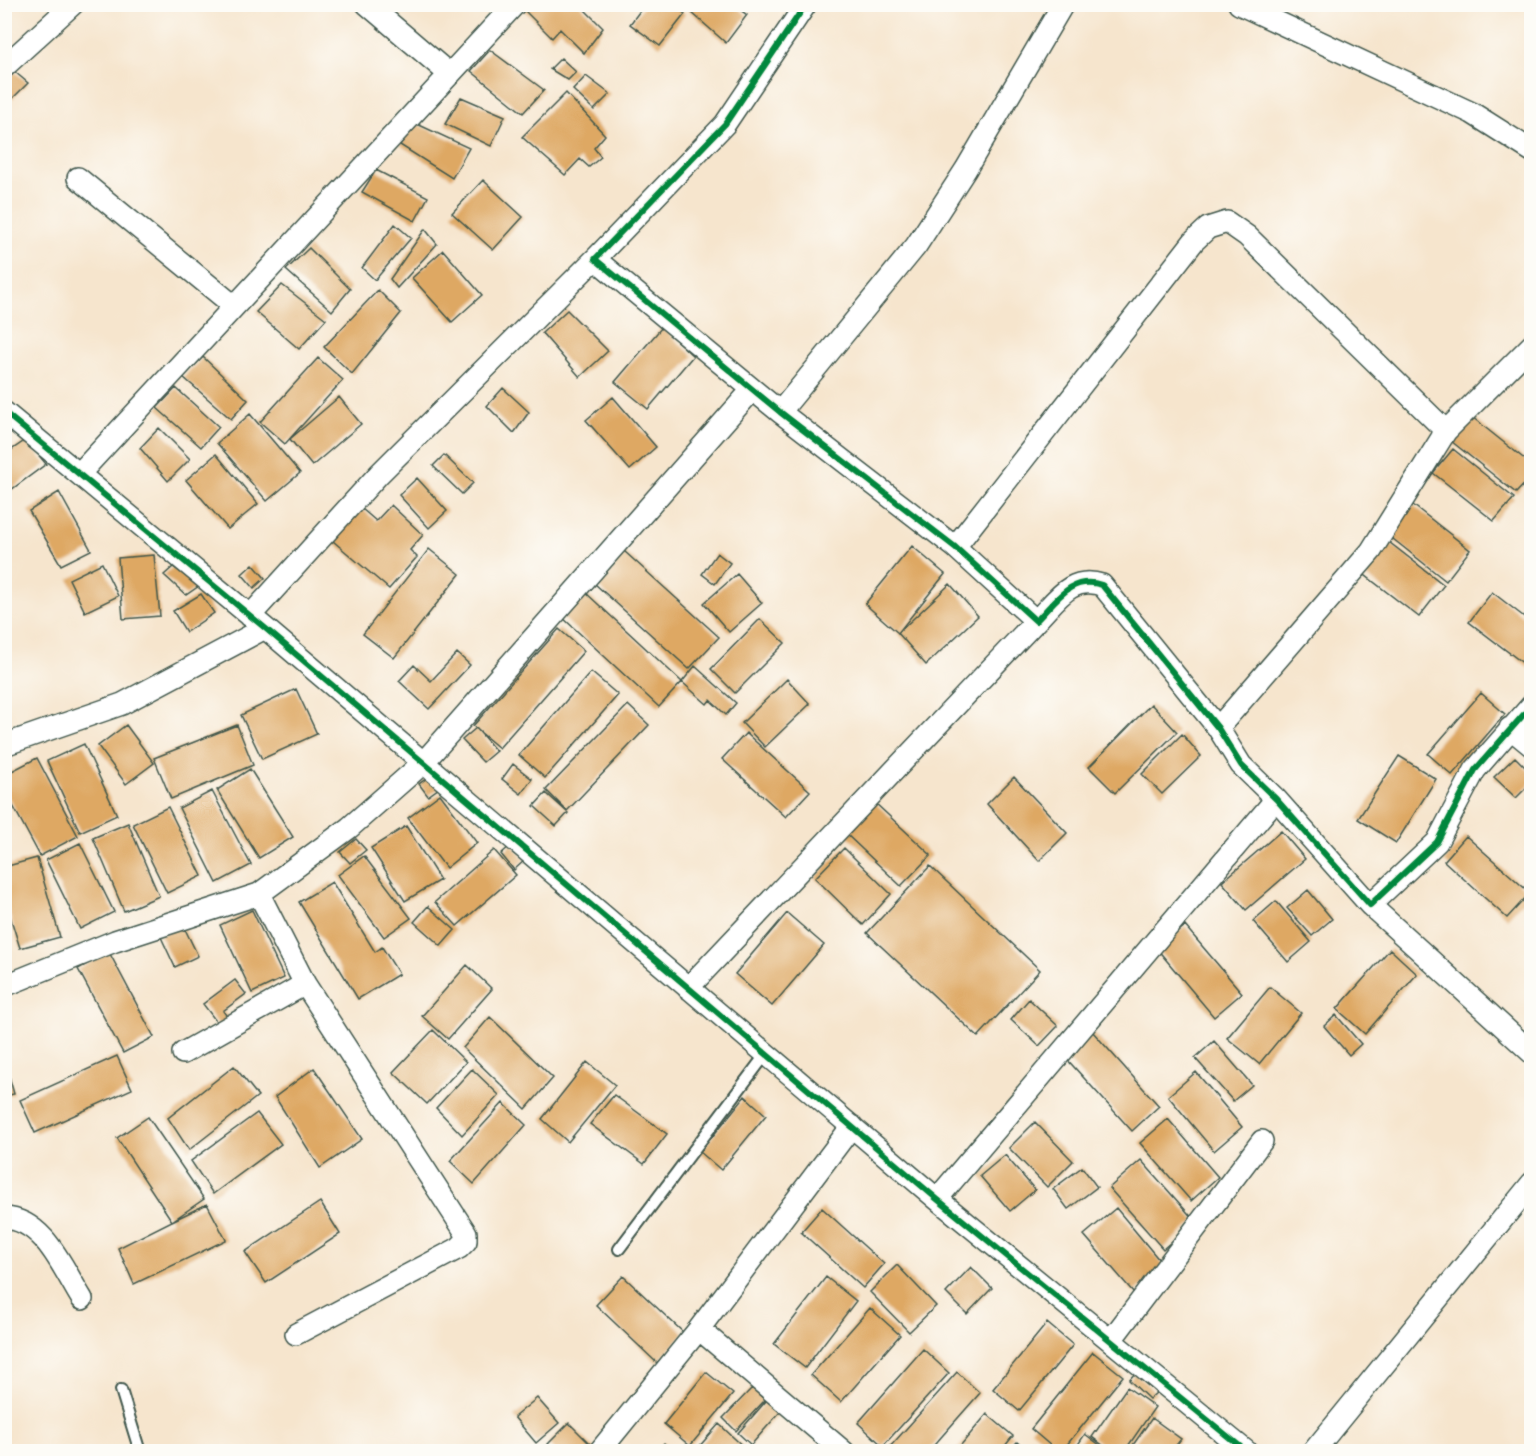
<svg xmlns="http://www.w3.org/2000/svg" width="1536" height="1456" font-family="'Playpen Sans',sans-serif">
  <rect width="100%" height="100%" fill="#fdfcf7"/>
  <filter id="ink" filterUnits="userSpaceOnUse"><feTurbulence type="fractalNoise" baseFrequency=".0167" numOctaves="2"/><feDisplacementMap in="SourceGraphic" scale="12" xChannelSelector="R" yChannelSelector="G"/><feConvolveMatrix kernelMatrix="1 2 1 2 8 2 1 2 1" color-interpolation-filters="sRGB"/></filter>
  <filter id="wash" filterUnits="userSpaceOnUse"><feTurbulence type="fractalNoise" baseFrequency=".008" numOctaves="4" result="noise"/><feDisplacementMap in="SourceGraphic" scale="24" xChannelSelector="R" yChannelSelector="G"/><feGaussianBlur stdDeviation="1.35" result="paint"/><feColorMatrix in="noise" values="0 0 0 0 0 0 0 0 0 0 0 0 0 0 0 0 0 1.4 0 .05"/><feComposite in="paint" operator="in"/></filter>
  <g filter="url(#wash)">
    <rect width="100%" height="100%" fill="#f6e5cd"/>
    <g id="blocks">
      <!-- building -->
      <path fill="#dea863" d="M525,4h54l24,24 -19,25 -24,-24 -8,9 -30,-30z
        M645,4h28l12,10 -25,32 -30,-22z
        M682,4h50l15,11 -21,28z
        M490,50l54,40 -21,23 -52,-42z
        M561,58l15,14 -8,8 -18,-11z
        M15,72l13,11 -16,16 -8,-8v-8z
        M586,76l24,18 -16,16 -21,-20z
        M566,93l39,42 -11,13 7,9 -12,10 -9,-8 -15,16 -43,-38z
        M461,97l44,19 -14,30 -46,-22z
        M415,123l54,25 -17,30 -52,-33z
        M376,170l52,27 -13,24 -53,-29z
        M483,180l40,37 -30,33 -41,-37z
        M395,224l16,14 -36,42 -13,-12z
        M425,229l12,15 -40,44 -7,-9z
        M309,248l41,41 -18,22 -46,-41z
        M443,250l39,45 -30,27 -40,-44z
        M282,285l44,34 -27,30 -43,-37z
        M378,290l23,23 -49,61 -28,-27z
        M567,310l41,41 -28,26 -38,-44z
        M662,327l31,29 -45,53 -33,-27z
        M203,357l45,43 -17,19 -48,-42z
        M318,358l25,22 -58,64 -25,-22z
        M176,388l43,39 -18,20 -44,-39z
        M503,388l26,24 -15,21 -27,-27z
        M339,397l22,27 -49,42 -22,-27z
        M613,397l43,50 -26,23 -44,-50z
        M250,414l50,59 -33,28 -50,-58z
        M1472,417l60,48v11l-16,17 -65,-52z
        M159,428l31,31 -22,22 -28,-33z
        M26,440l20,24 -42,31v-40z
        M1453,449l61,49 -20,23 -61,-48z
        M216,454l42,50 -30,25 -42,-49z
        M444,455l29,28 -11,11 -29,-28z
        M417,478l30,33 -18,17 -30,-33z
        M59,492l32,58 -30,15 -32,-54z
        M354,502l22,19 15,-16 32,30 -13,15 7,7 -28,32 -63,-54z
        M1413,505l57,45 -24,31 -58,-46z
        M1385,539l59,46 -25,32 -58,-45z
        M912,546l33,28 -47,59 -33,-29z
        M429,549l31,25 -66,84 -31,-24z
        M624,551l95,86 -30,32 -94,-85z
        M717,553l13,10 -15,21 -13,-10z
        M154,555l6,61 -37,3 -5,-61z
        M102,563l16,33 -33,16 -16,-33z
        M253,564l12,14 -11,10 -12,-14z
        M173,567l26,19 -13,9 -22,-20z
        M737,574l25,29 -33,29 -25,-29z
        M950,584l28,32 -52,49 -28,-32z
        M585,592l97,90 -23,25 -97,-90z
        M1492,592l40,31v47l-63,-48z
        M201,594l13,19 -28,19 -13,-21z
        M760,619l25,24 -50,50 -24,-24z
        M559,629l25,22 -85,97 -26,-22z
        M457,653l13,12 -41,44 -30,-28 15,-16 17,16z
        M695,666l41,37 -10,12 -16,-15 -3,4 -25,-22z
        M591,672l27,23 -73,83 -26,-23z
        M787,679l23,25 -45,43 -23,-24z
        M296,689l21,45 -55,25 -21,-44z
        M1481,693l24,21 -53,61 -24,-21z
        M1151,704l26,28 -62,61 -26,-26z
        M628,705l21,20 -82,86 -21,-21z
        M126,725l28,38 -28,21 -28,-38z
        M237,725l16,40 -82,34 -17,-41z
        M476,728l20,23 -13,11 -21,-22z
        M746,733l64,58 -24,26 -64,-58z
        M1182,734l19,22 -39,38 -20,-20z
        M84,744l33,71 -37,17 -33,-71z
        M1399,756l37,23 -40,64 -38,-24z
        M1515,757l17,17v8l-16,16 -22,-21z
        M37,758l41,78 -38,20 -36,-67v-14z
        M513,764l19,15 -11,15 -19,-15z
        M250,769l43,68 -34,21 -42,-68z
        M430,776l9,12 -11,8 -9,-12z
        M1014,777l53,56 -28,28 -52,-57z
        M212,791l39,74 -34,18 -38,-75z
        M546,793l22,20 -12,13 -22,-20z
        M440,794l37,49 -31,25 -38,-50z
        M873,801l58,54 -30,31 -57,-54z
        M168,807l34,69 -35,17 -34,-69z
        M128,823l31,73 -35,15 -31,-73z
        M406,826l34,54 -35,21 -34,-53z
        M1281,831l24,28 -59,51 -24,-28z
        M1466,836l64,57 -23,25 -63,-57z
        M356,839l10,11 -16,13 -10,-11z
        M80,843l34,69 -34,17 -34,-69z
        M512,844l13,16 -11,10 -13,-16z
        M844,848l47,46 -28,31 -48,-47z
        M494,850l22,25 -59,51 -22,-24z
        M364,856l47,62 -27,19 -46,-62z
        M37,858l23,79 -40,11 -16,-51v-30z
        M930,866l110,104 -62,67 -111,-104z
        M332,882l43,70 7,-5 17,27 -41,25 -59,-97z
        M1308,890l24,29 -20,17 -25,-28z
        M1276,901l35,41 -23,20 -35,-41z
        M428,906l27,24 -14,16 -27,-24z
        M252,910l32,68 -32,15 -32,-68z
        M787,913l37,32 -52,61 -37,-32z
        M183,925l15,31 -23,11 -15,-32z
        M1185,926l57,67 -28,24 -57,-68z
        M1390,949l27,25 -52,60 -28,-25z
        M109,952l45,85 -31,16 -45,-84z
        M467,965l25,24 -44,50 -26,-23z
        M235,980l11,14 -23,17 8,11 -9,7 -19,-25z
        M1270,987l31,26 -42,51 -32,-26z
        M1029,999l29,27 -19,20 -28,-26z
        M1336,1015l25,29 -12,11 -25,-29z
        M490,1017l63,61 -27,31 -63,-61z
        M433,1030l33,32 -39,42 -34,-32z
        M1092,1031l67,75 -27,25 -68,-75z
        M1214,1041l38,44 -19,16 -38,-43z
        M117,1056l15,33 -97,44 -15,-33z
        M4,1058l10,36 -10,2z
        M587,1062l28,23 -47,57 -26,-23z
        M234,1066l24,30 -69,54 -21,-32z
        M314,1068l48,71 -42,29 -45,-71z
        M472,1069l27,26 -37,40 -26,-27z
        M1196,1072l46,55 -28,24 -46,-55z
        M614,1095l53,39 -23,30 -54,-40z
        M745,1096l21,19 -45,55 -21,-18z
        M503,1103l23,22 -52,59 -24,-23z
        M257,1113l24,31 -68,50 -22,-33z
        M148,1117l56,82 -32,22 35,-17 19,36 -92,44 -16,-36 54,-27 -55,-83z
        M1168,1119l50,58 -27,24 -51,-58z
        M1035,1122l38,39 -26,26 -38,-39z
        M1005,1155l30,35 -25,21 -30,-35z
        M1141,1160l54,61 -32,28 -54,-61z
        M1082,1167l15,20 -29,22 -15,-20z
        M320,1202l20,32 -74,49 -21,-31z
        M822,1208l62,56 -21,24 -62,-56z
        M1116,1208l49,59 -31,26 -50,-58z
        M897,1265l39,41 -27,26 -39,-40z
        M971,1267l21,21 -25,26 -21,-21z
        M623,1276l61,57 -27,30 -61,-58z
        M826,1277l30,24 -51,67 -31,-24z
        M870,1308l30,27 -59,67 -30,-27z
        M1047,1323l26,22 -54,66 -26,-22z
        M923,1349l26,24 -66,73 -25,-23z
        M1093,1352l30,24 -62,76h-3l-27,-23z
        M706,1372l27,22 -43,52 -26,-22z
        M957,1372l23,21 -52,59h-38l-2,-3z
        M1135,1373l21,20 -7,6 -20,-19z
        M1127,1387l28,20 -31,45h-12l-20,-15z
        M752,1388l13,12 -29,31 -13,-13z
        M537,1398l22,25 -23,20 -22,-26z
        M767,1400l13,12 -29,33 -13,-12z
        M987,1414l26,22 -13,16h-45z
        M1152,1418l29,21 -10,13h-43z
        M569,1423l27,27 -2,2h-38l-8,-8z
        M719,1424l30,28h-49l-3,-3z
        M1085,1434l24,18h-36z
        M1017,1442l11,10h-20z
        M664,1443l8,9h-17z"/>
    </g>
  </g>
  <g filter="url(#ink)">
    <use href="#blocks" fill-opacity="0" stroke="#3f564b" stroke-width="1.5"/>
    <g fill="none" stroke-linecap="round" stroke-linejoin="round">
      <!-- service casing -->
      <g stroke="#3f564b" stroke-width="14">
        <path id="service" d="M619,1249l147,-195
          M121,1390l19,62"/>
      </g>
      <!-- minor casing -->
      <g stroke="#3f564b" stroke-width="24">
        <path id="minor" d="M367,4l81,69
          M806,4l-81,120 -130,135 185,153 175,135 81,74c21,-21 34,-46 66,-36l116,143 23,37 35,34 94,106 67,-63 38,-72 57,-65
          M1239,4l233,109 60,38
          M4,67l69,-63
          M78,178l156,128
          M4,412l261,216 672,571 310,253
          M780,412l136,-166 50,-77 97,-165
          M79,474l436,-470
          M955,547l239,-306 14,-13 19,-6 20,14 199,195
          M250,616l129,-142 216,-215
          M1218,728l153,-177 75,-120 86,-86
          M1510,728l22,18
          M4,745l118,-41 143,-76
          M259,894l46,90 161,249v8l-7,7 -163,86
          M1370,905l162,148
          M4,986l111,-45 144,-47 90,-66 74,-65 329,-373
          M688,988l348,-367
          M183,1053l122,-69
          M937,1199l339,-400
          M4,1218c40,1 59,51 78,81
          M699,1329l145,123
          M1111,1340l151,-199
          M599,1452l100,-123 153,-203
          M1313,1452l219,-269"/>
      </g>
      <!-- service -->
      <use href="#service" stroke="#fff" stroke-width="10"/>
      <!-- minor -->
      <use href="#minor" stroke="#fff" stroke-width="21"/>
      <!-- cycleway casing -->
      <g stroke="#fdfcf7" stroke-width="10">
        <path id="cycleway" d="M806,4l-81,120 -130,135 185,153 175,135 81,74c21,-21 34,-46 66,-36l116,143 23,37 35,34 94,106 67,-63 38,-72 57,-65
          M4,412l261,216 672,571 310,253"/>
      </g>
      <!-- cycleway -->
      <use href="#cycleway" stroke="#00873e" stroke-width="6"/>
    </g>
  </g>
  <!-- margin -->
  <rect width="1536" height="1456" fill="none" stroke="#fdfcf7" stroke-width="24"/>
</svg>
